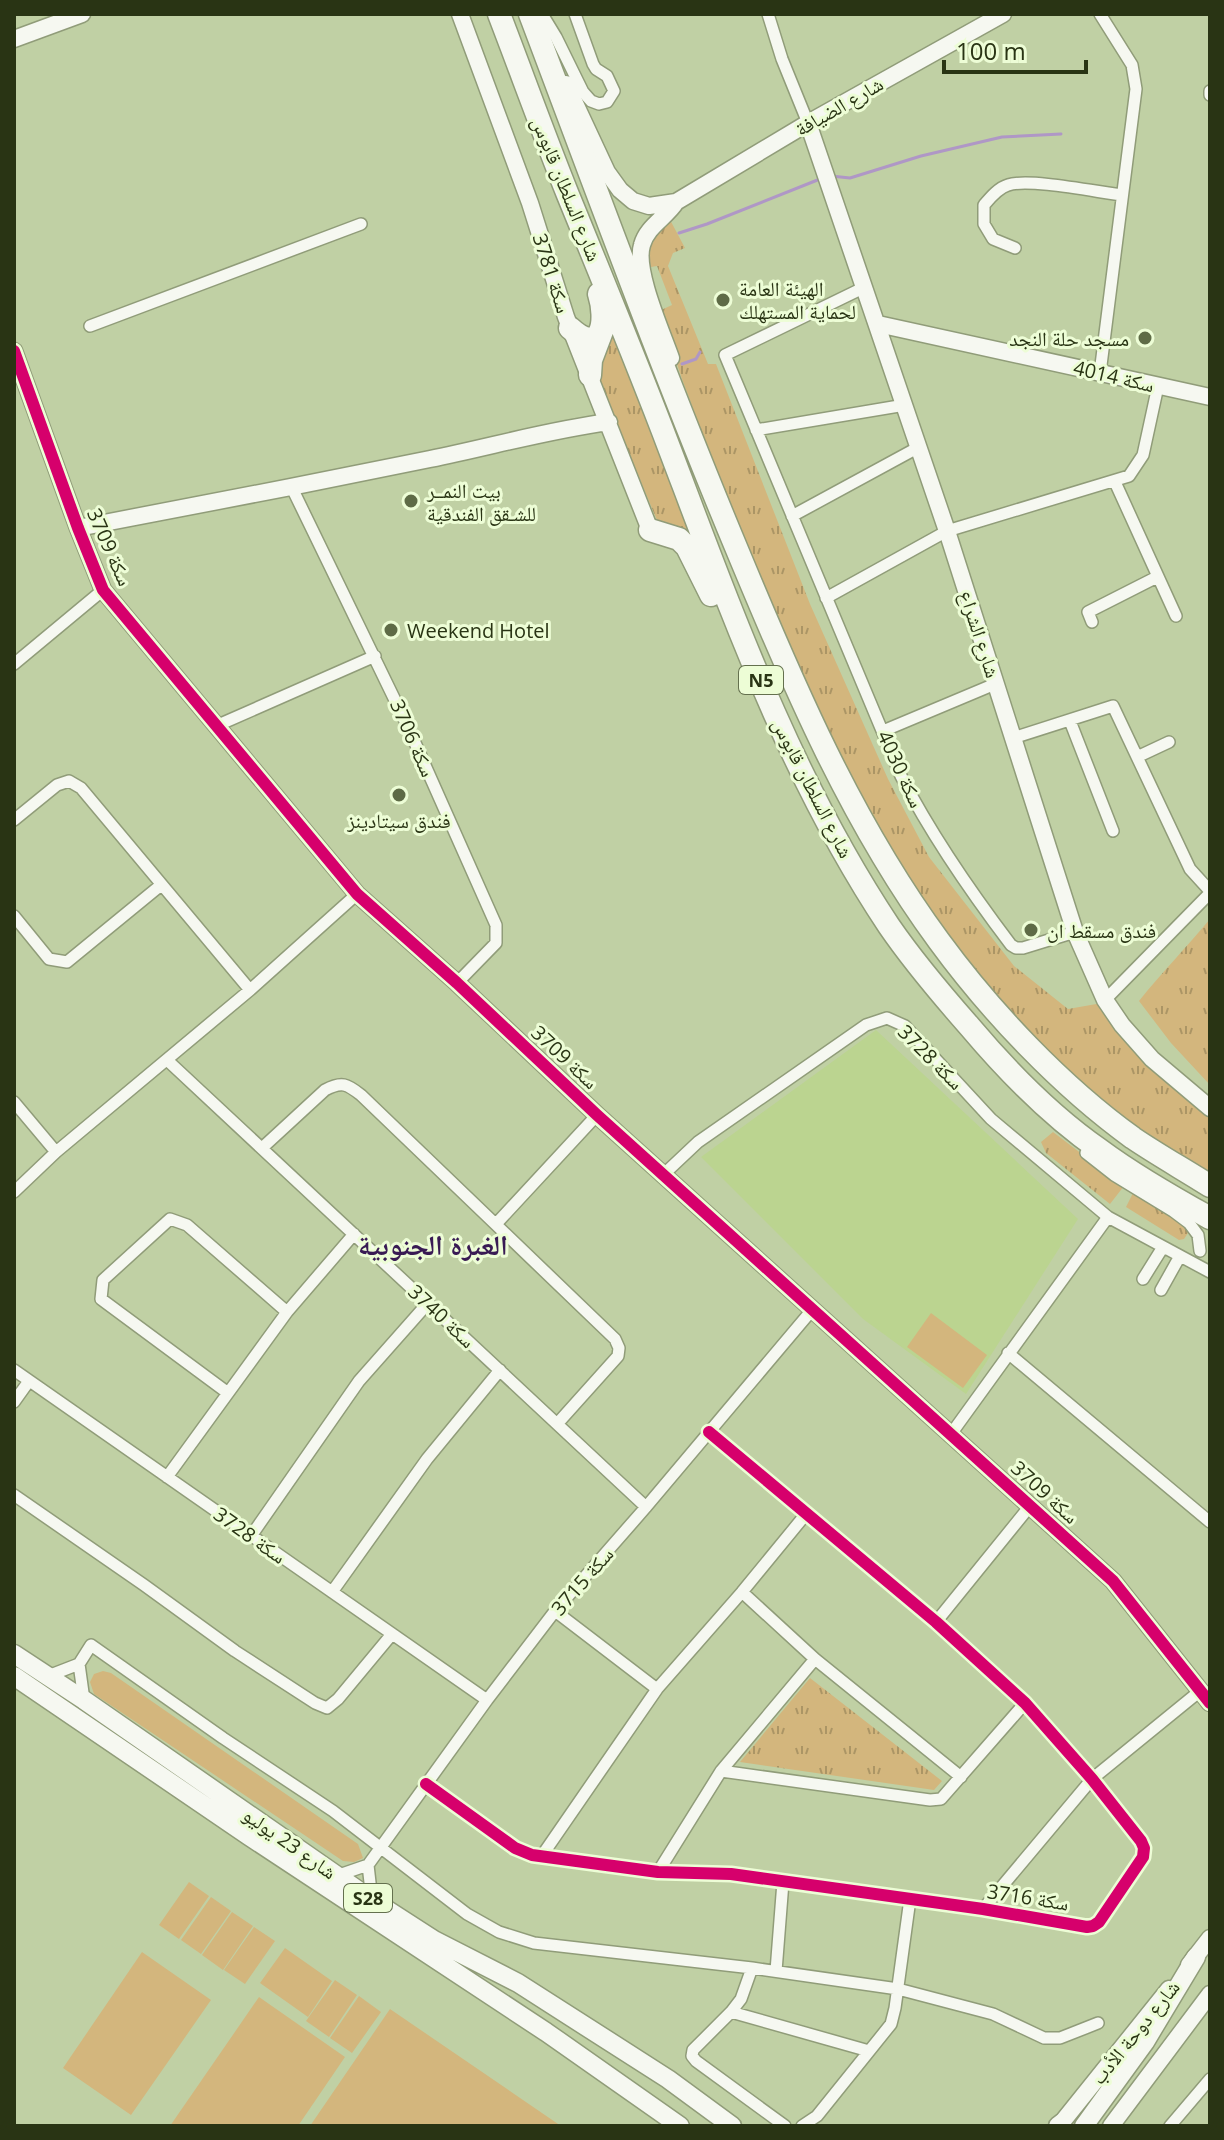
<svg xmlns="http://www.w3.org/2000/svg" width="1224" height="2140" font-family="'Open Sans','Noto Naskh Arabic',sans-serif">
  <defs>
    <pattern id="grass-tufts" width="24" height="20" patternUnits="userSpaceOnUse" patternTransform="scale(2)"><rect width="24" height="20" fill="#d3b67d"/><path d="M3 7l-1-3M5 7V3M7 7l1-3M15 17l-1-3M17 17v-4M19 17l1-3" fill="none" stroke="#ab9565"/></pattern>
  </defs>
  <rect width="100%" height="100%" fill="#c0d0a4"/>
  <!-- built -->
  <path fill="#bbd490" d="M876,1030l202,189 -112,175 -103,-75 -162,-162z"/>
  <!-- grass -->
  <path fill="url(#grass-tufts)" d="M668,216l17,32 -12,5 -5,13 40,98h8l94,240 78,175 41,78 85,109 54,43 34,-6 108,110v61l-70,-44 -67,-55 -63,-61 -56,-70 -59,-80 -72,-135 -110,-267 -31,-83 -23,-68 13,-6 -15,-39 -12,2 8,-38z
    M615,328l83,214 -39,-17 -62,-148z
    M1210,919v166l-39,-42 -32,-42c23,-29 48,-54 71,-82z
    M1053,1132l71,54 -14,18 -64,-51 -5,-11z
    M1134,1191l50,33 4,9 -4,6 -5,1 -53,-33z
    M810,1678l132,103 -8,9 -194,-28z"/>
  <!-- garden -->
  <path fill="#d3b67d" d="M931,1313l56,42 -24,33 -56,-41z
    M103,1671l8,2 247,171 5,14 -9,4 -11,-1 -249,-167 -4,-12 4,-8z
    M189,1882l20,14 -30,43 -20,-14z
    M211,1897l20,14 -30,43 -20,-14z
    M232,1912l21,14 -30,44 -21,-15z
    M254,1927l21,14 -30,43 -21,-14z
    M285,1948l47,33 -24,36 -48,-34z
    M142,1952l69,48 -80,115 -68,-47z
    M335,1980l22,15 -28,42 -23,-16z
    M359,1996l22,16 -29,41 -22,-15z
    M259,1997l86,60 -47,69h-128z
    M390,2009l171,117h-251z"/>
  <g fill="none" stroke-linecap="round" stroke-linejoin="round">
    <!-- stream -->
    <path stroke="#af97c6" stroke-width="3" d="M831,176l19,2 71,-22 81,-19 59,-3
      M679,233l28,-9 113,-45
      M682,364l14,-5 4,-7"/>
    <!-- street casing -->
    <g stroke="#909c79" stroke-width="14">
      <path id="street" d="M542,14l14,23 27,55 8,9 8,3 8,-2 7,-11 -7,-15 -11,-7 -3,-5 -18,-50
        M768,14l14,45 26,64
        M1210,91v4
        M1015,248l-22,-9 -9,-15v-19c6,-7 14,-17 24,-20 21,-7 89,7 114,10
        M865,287l-140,68 176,421c31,60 69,115 110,169l5,3h7l52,-16
        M90,326l271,-102
        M1100,373l36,-284 -4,-24 -32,-51
        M756,430l149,-25
        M1115,482l61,134
        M292,488l116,239 88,198v18l-39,40
        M792,516l127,-69
        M826,598l121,-67 182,-55 14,-21 15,-69
        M1092,622l-4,-10 69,-35
        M14,664l89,-74
        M1070,721l43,110
        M216,726l159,-70
        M883,731l112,-47
        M1013,738l100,-32 77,163 20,22
        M1137,757l32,-15
        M14,820l43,-35 12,-4 12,7 169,202
        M14,916l35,43 18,3 94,-77
        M1105,1000l105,-107
        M167,1060l479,447
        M14,1102l42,50
        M262,1148l63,-58c17,-9 22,-6 36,5l254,244 4,9 -1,8 -61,68
        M1086,1153l28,22 59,36 16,12 9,12 2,16
        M663,1175l35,-33 168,-117 21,-7 18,8 86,93 117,98 102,55
        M14,1192l42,-40 194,-162 107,-96
        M496,1224l101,-109
        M1143,1279l20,-32
        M1161,1290l19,-34
        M1008,1353l202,169
        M14,1370l473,330
        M228,1393l-127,-94 2,-19 67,-61 17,6 100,87
        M14,1402l15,-21
        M951,1434l157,-217
        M167,1477l120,-165 67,-78
        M14,1495l130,90 91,66 80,52 12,5 11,-9 54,-65
        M251,1536l108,-155 69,-78
        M332,1592l95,-133 73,-89
        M742,1592l73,67 146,118
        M555,1611l102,78
        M936,1622l94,-116
        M79,1664l5,36
        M48,1676l31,-12 12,-19 132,93 110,73 134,103 32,18 35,11 218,25 146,21 95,25 51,24h16l38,-15
        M721,1771l209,29 11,-1 84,-96
        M426,1784l89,64 17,7 126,17 73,2 252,35 104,18 6,-1 6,-4 44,-65 1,-9 -3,-7 -49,-62 -67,-76 -89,-81 -227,-190
        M541,1857l116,-168 85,-97 64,-78
        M368,1865l4,35
        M658,1872l63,-101 94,-112
        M336,1876l32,-11 119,-165 68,-89 91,-104 166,-197
        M983,1909l109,-130 108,-88
        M752,1968l-11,31 -10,13 138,39
        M776,1971l7,-89
        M731,2012l-38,38 -1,6 4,5 89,65
        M802,2126l15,-10 74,-92 4,-16 15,-109
        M1170,2126l40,-47"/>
    </g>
    <!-- secondary casing -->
    <g stroke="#909c79" stroke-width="19">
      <path id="secondary" d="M460,14l70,189 36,114 84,213
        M14,39l68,-25
        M566,84l41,88 13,18 13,11 16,5 27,-4 132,-79 195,-109
        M808,123l139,408 128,401 30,68 17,25 30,34 58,49
        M878,324l332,73
        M14,351l64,177 25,62 254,304 100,89 140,132 516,466 97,122
        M671,358c-9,-26 -37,-88 -29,-113 5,-19 25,-28 34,-43
        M78,528c117,-22 235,-45 352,-69 60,-12 118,-29 179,-37
        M1189,1965l21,-27
        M1059,2126l110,-137
        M1111,2126l99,-132"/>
    </g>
    <!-- primary casing -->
    <g stroke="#909c79" stroke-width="21">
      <path id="primary" d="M14,1654l70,46 288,200 62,40 84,43 150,96 64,47
        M14,1676l235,160 297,196 134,94
        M1058,2126l4,-3
        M1084,2126l61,-84 51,-85"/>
    </g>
    <!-- highway casing -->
    <g stroke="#909c79" stroke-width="25">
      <path id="highway" d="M499,14c23,60 45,121 69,181 32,78 64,156 94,234 65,170 125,344 227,497 24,35 52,68 81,101 38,45 81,89 130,123 35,26 72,47 110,68
        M530,14c68,180 134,361 208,538 56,135 114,271 201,389 52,71 122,145 194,197 25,17 52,32 77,48
        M570,328c33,30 37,-9 29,-34
        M590,375l1,-15 11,-29
        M650,530l29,9 8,8 24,48"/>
    </g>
    <!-- street -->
    <use href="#street" stroke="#f6f8f1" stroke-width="11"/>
    <!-- secondary -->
    <use href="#secondary" stroke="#f6f8f1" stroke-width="16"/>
    <!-- primary -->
    <use href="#primary" stroke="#f6f8f1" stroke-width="18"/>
    <!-- highway -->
    <use href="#highway" stroke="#f6f8f1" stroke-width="22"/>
    <!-- cycleway casing -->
    <g stroke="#edfdd6" stroke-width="17">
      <path id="cycleway" d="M14,351l64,177 25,62 254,304 100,89 140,132 516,466 97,122
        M426,1784l89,64 17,7 126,17 73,2 252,35 104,18 6,-1 6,-4 44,-65 1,-9 -3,-7 -49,-62 -67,-76 -89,-81 -227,-190"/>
    </g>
    <!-- cycleway -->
    <use href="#cycleway" stroke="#d6006c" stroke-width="12"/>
  </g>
  <!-- markers -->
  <g fill="#5e6b46" stroke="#edfdd6" stroke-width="3">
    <circle cx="723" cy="300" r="8"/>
    <circle cx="1145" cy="338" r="8"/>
    <circle cx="411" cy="501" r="8"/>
    <circle cx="391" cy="630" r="8"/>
    <circle cx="399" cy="795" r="8"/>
    <circle cx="1031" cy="930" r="8"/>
  </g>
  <g text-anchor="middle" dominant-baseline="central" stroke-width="6" stroke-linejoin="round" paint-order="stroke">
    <!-- shield labels -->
    <g fill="#edfdd6" stroke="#64704e" stroke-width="2">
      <rect x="739" y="666" width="44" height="28" rx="6"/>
      <rect x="344" y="1884" width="48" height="28" rx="6"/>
    </g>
    <g font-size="18" font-weight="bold" fill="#293414">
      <text x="761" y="680">N5</text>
      <text x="368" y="1898">S28</text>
    </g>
    <!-- street labels -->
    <g font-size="20" fill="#293414" stroke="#edfdd6">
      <text transform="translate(839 106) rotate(-30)">شارع الضيافة</text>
      <text transform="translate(567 189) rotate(68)">شارع السلطان قابوس</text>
      <text transform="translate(552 273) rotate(72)">سكة 3781</text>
      <text transform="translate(1114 376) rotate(13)">سكة 4014</text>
      <text transform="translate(110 547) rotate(66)">سكة 3709</text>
      <text transform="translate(980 634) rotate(72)">شارع الشراع</text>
      <text transform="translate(413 738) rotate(66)">سكة 3706</text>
      <text transform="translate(901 769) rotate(65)">سكة 4030</text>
      <text transform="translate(813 788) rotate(63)">شارع السلطان قابوس</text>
      <text transform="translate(565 1057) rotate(43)">سكة 3709</text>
      <text transform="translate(931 1057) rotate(45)">سكة 3728</text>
      <text transform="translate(442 1316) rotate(43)">سكة 3740</text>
      <text transform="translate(1045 1492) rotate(42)">سكة 3709</text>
      <text transform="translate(250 1535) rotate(35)">سكة 3728</text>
      <text transform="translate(582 1581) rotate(-49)">سكة 3715</text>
      <text transform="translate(290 1843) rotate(35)">شارع 23 يوليو</text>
      <text transform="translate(1028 1897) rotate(9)">سكة 3716</text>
      <text transform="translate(1135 2032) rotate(-51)">شارع دوحة الأدب</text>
    </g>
    <!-- poi labels -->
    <g font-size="20" fill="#293414" stroke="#edfdd6" text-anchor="start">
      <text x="739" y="288">الهيئة العامة<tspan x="739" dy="23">لحماية المستهلك</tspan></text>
      <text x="1129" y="338" text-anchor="end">مسجد حلة النجد</text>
      <text x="427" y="490">بيت النمــر<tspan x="427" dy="23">للشـقق الفندقية</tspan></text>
      <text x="407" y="630">Weekend Hotel</text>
      <text x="399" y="820" text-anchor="middle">فندق سيتادينز</text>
      <text x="1047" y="930">فندق مسقط ان</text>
    </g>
    <!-- district labels -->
    <g font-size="28" font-weight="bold" fill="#391b54" stroke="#edfdd6">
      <text x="433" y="1244">الغبرة الجنوبية</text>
    </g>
  </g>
  <!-- border -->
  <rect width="1224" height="2140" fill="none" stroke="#293414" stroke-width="32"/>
  <!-- scale -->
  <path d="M944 60v12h142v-12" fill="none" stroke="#293414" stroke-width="4"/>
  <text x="956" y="60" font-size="24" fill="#293414" stroke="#edfdd6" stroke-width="6" paint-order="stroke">100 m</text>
</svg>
